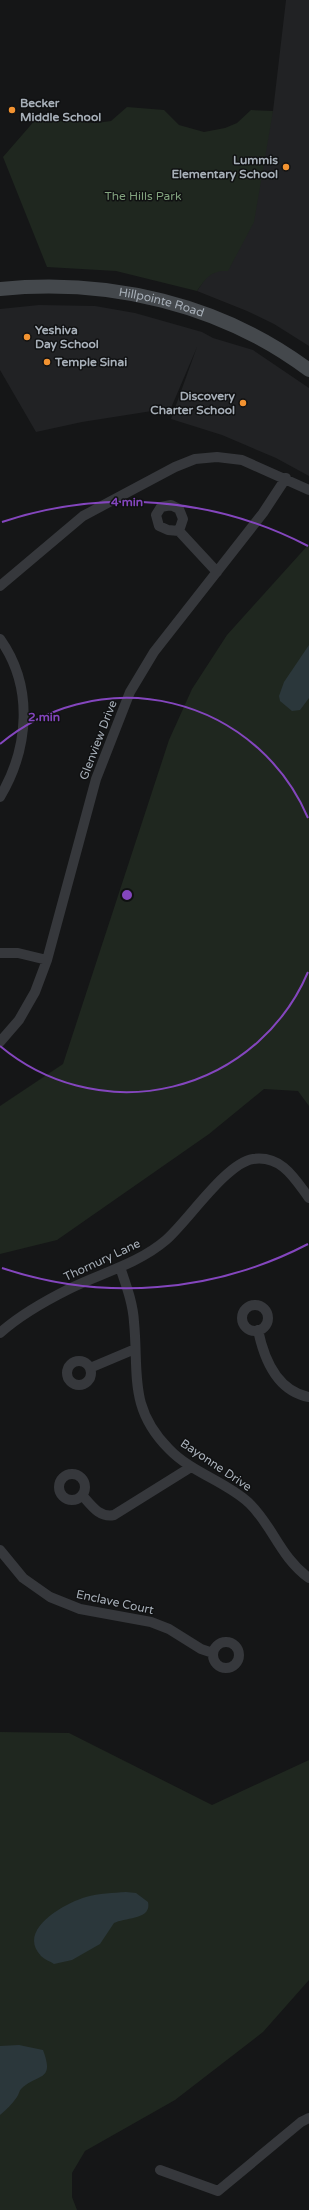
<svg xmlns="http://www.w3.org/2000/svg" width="309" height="2210" font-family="'Varela Round',sans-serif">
  <rect width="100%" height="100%" fill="#151617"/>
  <!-- built -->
  <path fill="#212224" d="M286,0h23v346l-35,-22 -27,-13 -50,-20 10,-15 10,-5 56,-160z
    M39,305l56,1 40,7 67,19 11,6 40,12 56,38v88l-33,-18 -54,-23 -51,-16 26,-72 -26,61 -89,14 -46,10 -36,-62v-61z"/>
  <!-- green -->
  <path fill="#1f271f" d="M127,107l37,3 15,15 25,7 21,-4 12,-5 14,-13 22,1 -19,111 -26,49c-17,-1 -22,7 -31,20l-81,-20 -69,-4 -44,-110 33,-38 60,4 15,-2z
    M309,544v562l-11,-15 -34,-2 -55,45 -152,106 -57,14v-148l63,-42 106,-324 23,-51 35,-54z
    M0,1732l69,1 143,72 97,-45v220l-46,52 -88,68 -90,51 -13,22v24l5,13h-77z"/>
  <!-- water -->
  <path fill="#2b373b" d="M309,645v53l-9,12 -8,1 -12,-10 -1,-5 5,-14z
    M126,1892l10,1 12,9c4,18 -23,15 -34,21l-14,21 -28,16 -18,4c-4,-3 -9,-4 -13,-8 -25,-26 24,-53 45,-59 13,-4 27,-4 40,-5z
    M19,2045l24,5c12,32 -5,23 -22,39 -2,2 -2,5 -4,8 -5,7 -10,12 -17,18v-69z"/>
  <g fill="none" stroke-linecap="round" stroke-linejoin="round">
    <!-- street -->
    <path stroke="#36383c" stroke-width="10" d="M179,531l4,-12 -4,-10 -8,-4 -10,2 -5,8 3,11 9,4 11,1 38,41
      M0,586l83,-70 92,-49 20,-8 22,-2 25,3 67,30
      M0,639c34,48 29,109 0,158
      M0,953h18l29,7
      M0,1042l19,-22 16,-28 12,-32 49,-181 34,-87 24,-40 109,-139 23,-35
      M120,1267c6,18 13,36 14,55 5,51 -6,86 35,127 23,24 56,32 80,54 24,23 31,54 60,75
      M242 1318a13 13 0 1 1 26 0a13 13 0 1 1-26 0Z
      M258,1330c6,29 19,61 51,67
      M0,1333c20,-18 45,-32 69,-44 32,-16 69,-25 97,-49 22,-19 60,-77 87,-81 29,-4 42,20 56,39
      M67 1373a12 12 0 1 1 24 0a12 12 0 1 1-24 0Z
      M90,1368l45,-19
      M59 1487a13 13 0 1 1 26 0a13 13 0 1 1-26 0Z
      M82,1495c9,10 17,23 32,20l77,-48
      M0,1550l23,28 27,19 30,12 71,13 18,7 32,20 12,4
      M213 1655a13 13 0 1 1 26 0a13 13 0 1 1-26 0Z
      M160,2170l58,21 83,-69 8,-4"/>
    <!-- secondary -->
    <path stroke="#44484c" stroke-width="14" id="s1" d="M0,289c109,-11 221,15 309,81"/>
  </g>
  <!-- distance rings -->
  <g fill="none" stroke="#8446be" stroke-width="2">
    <path d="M308 972A197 197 0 0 1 0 1046M0 744A197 197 0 0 1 308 818"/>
    <path d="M308 1244A393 393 0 0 1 2 1268M2 522A393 393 0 0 1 308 546"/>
  </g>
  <!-- markers -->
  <g fill="#f39331" stroke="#101112" stroke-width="1.5">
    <circle cx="12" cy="110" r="4"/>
    <circle cx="286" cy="167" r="4"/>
    <circle cx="27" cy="337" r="4"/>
    <circle cx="47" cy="362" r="4"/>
    <circle cx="243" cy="403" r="4"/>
  </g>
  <g text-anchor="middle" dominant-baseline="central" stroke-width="3" stroke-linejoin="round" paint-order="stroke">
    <!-- poi labels -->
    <g font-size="12" font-weight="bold" fill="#a7afb8" stroke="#101112" text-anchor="start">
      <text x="20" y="103">Becker<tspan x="20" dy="14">Middle School</tspan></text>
      <text x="278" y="160" text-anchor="end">Lummis<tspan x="278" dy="14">Elementary School</tspan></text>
      <text x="35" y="330">Yeshiva<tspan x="35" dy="14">Day School</tspan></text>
      <text x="55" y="362">Temple Sinai</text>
      <text x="235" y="396" text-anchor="end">Discovery<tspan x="235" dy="14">Charter School</tspan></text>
    </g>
    <!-- park labels -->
    <g font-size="12" fill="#82a37e" stroke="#101112">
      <text x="143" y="196">The Hills Park</text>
    </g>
    <!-- street labels -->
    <g font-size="12" fill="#a7afb8" stroke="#101112">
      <text stroke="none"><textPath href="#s1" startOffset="163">Hillpointe Road</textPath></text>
      <text transform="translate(98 740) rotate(-69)">Glenview Drive</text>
      <text transform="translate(102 1260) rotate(-25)">Thornury Lane</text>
      <text transform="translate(216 1465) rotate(34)">Bayonne Drive</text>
      <text transform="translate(115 1602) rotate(12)">Enclave Court</text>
    </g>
  </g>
  <circle cx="127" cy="895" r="6" fill="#8446be" stroke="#101112" stroke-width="2"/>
  <g font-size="12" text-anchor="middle" font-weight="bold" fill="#8446be" stroke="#101112" stroke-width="3" stroke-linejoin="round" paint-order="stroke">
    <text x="127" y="506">4 min</text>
    <text x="44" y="721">2 min</text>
  </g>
</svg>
